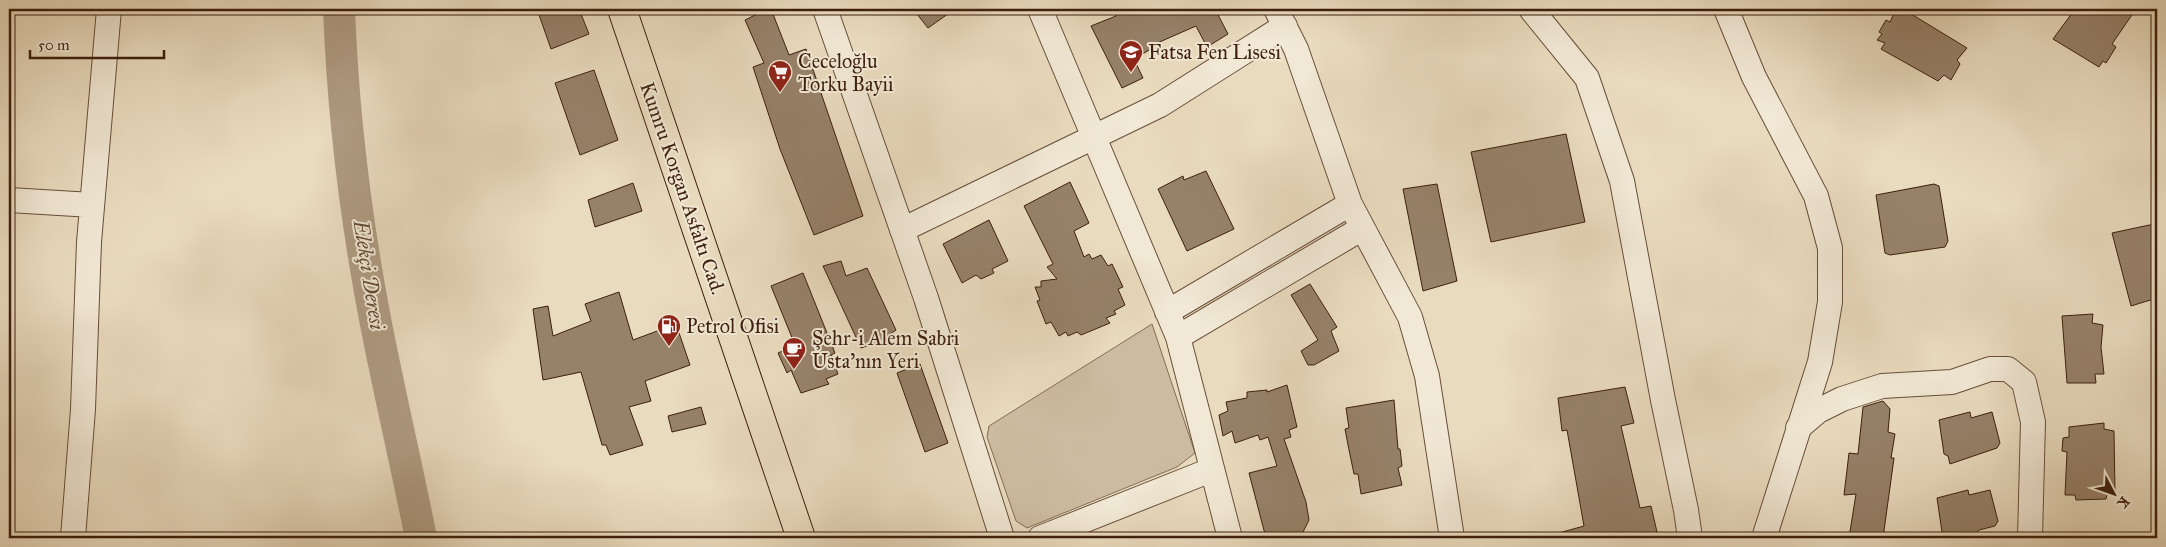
<svg xmlns="http://www.w3.org/2000/svg" width="2166" height="547" font-family="'IM FELL Great Primer',serif">
  <rect width="100%" height="100%" fill="#e9dbbe"/>
  <filter id="stains"><feTurbulence type="fractalNoise" baseFrequency=".004" numOctaves="4"/><feColorMatrix values="0 0 0 0 .2 0 0 0 0 .09 0 0 0 0 .02 0 0 0 .5 -.17"/></filter>
  <radialGradient id="worn" r=".72"><stop offset=".6" stop-color="#630" stop-opacity="0"/><stop offset="1" stop-color="#630" stop-opacity=".3"/></radialGradient>
  <!-- green -->
  <path fill="#ccbba0" stroke="#846d56" d="M1152,324l43,129 -18,14 -150,61 -11,-7 -29,-84 2,-11z"/>
  <g fill="none" stroke-linecap="round" stroke-linejoin="round">
    <!-- river -->
    <path stroke="#af9b82" stroke-width="32" d="M339,9c4,105 17,212 37,315 14,72 31,143 45,214"/>
  </g>
  <!-- building -->
  <path fill="#968169" stroke="#3d1f0d" d="M537,9h42l10,25 -38,15z
    M767,9h4l18,46 17,-6 57,167 -49,19 -34,-86 -27,-82 11,-4 -19,-43z
    M913,9h42l-27,19z
    M1115,9h100l13,25 -21,13 -11,-21 -41,18 1,2 -22,13 9,19 -21,10 -31,-62 25,-10z
    M1896,9h7l64,39 -10,12 3,4 -9,16 -7,-5 -6,6 -57,-32 4,-6 -8,-3 5,-6 -3,-2 7,-12 4,2z
    M2075,9h61l-24,35 4,3 -10,16 -3,-2 -4,6 -46,-28z
    M594,70l24,70 -38,15 -25,-72z
    M1566,134l19,88 -94,20 -20,-90z
    M1206,171l28,58 -47,22 -29,-62 25,-13 1,4z
    M1070,182l19,41 -15,8 10,26 5,-3 3,5 9,-4 7,11 4,-2 11,23 -5,2 7,16 -11,6 2,3 -10,4 4,5 -29,12 -4,-3 -9,4 -2,-4 -7,4 -8,-14 -5,2 -9,-23 3,-1 -5,-13h6v-6l16,-2 -10,-12 6,-3 -29,-58z
    M633,183l9,28 -47,16 -7,-27z
    M1437,184l20,97 -34,10 -20,-102z
    M1934,184l5,2 9,55 -3,6 -55,8 -5,-2 -9,-58z
    M989,220l19,41 -16,8 2,4 -13,6 -5,-4 -14,8 -19,-39z
    M2154,224l3,15v59l-26,8 -19,-73z
    M841,261l5,15 21,-8 29,62 -18,12 -17,6 -38,-82z
    M803,273l32,80 -4,2 7,19 -12,5 3,5 -28,9 -10,-23 -4,3 -9,-20 17,-8 -24,-59z
    M1310,284l27,43 -6,4 8,20 -25,14h-6l-7,-14 17,-11 -27,-45z
    M619,292l14,48 43,-16 14,41 -45,16 6,20 -22,6 14,38 -33,10 -4,-10h-4l-21,-73 -38,8 -10,-71 15,-3 5,30 38,-15 -6,-17z
    M2093,314l-1,9 11,2 -2,22 3,27h-9l1,9h-29l-5,-67z
    M920,364l28,79 -23,9 -28,-79z
    M1287,385l10,42 -8,3 2,7 -7,2 22,63 3,18 -9,18h-34l-17,-65 28,-7 -9,-29 -8,3 -2,-5 -23,8 -3,-12 -9,5 -4,-21 9,-4 -2,-9 21,-4v-6l20,-2v2z
    M1625,387l9,36 -13,3 19,82 11,-2 6,26 -7,2 1,4h-95l-1,-4 29,-8 -17,-96 -5,1 -4,-33z
    M1394,400l4,49h2l2,17 -4,2 4,17 -41,9 -3,-20h-4l-6,-29 -3,-16 4,-1 -3,-20z
    M1883,401l7,8 -2,23 7,2 -4,24h3l-11,80h-34l7,-44 -12,1 5,-42 9,1 5,-47z
    M701,407l5,17 -34,8 -4,-16z
    M1970,412l1,6 21,-6 8,31 -3,5 -47,16 -2,-8 -4,-2 -5,-34z
    M2104,423v6l10,2 1,62 -8,1 -1,5 -30,1 -1,-5h-10l2,-43 -5,-1 1,-13 6,-1v-10z
    M1968,490l1,5 21,-5 8,31 -3,5 -16,4 -4,4 -14,4h-14l-1,-4 -4,-2 -5,-34z"/>
  <g fill="none" stroke-linecap="round" stroke-linejoin="round">
    <!-- minor casing -->
    <g stroke="#684e39" stroke-width="26">
      <path id="minor" d="M825,9l101,289 76,240
        M1040,9l138,328 52,201
        M1276,9l20,40 54,155 60,113 17,59 25,162
        M1531,9l56,69 35,103 41,219 23,110 4,28
        M1726,9l28,68 62,119 14,52v54l-10,60 -56,176
        M9,200l83,5
        M902,230l258,-125 125,-79
        M1167,312l183,-108
        M1178,337l183,-108
        M1798,428l20,-17 24,-12 40,-13 70,-4 38,-13h18l16,13 9,40 -3,116
        M73,538l10,-129 6,-167 20,-233
        M1040,538l171,-68"/>
    </g>
    <!-- major casing -->
    <g stroke="#3d1f0d" stroke-width="30">
      <path id="major" d="M622,9l179,529"/>
    </g>
    <!-- minor -->
    <use href="#minor" stroke="#f1e8d5" stroke-width="24"/>
    <!-- major -->
    <use href="#major" stroke="#e9dbbe" stroke-width="28"/>
  </g>
  <!-- icons -->
  <defs>
    <g id="school-pin" transform="scale(1.25)"><path d="M0 17L-7.5 6A9.5 9.5 0 1 1 7.5 6Z" fill="#8f2418" stroke="#f1e8d5"/><path d="M0-5L7-2L0 1L-7-2ZM-4 1L0 2.5L4 1V4Q0 6-4 4Z" fill="#fff"/></g>
    <g id="supermarket-pin" transform="scale(1.25)"><path d="M0 17L-7.5 6A9.5 9.5 0 1 1 7.5 6Z" fill="#8f2418" stroke="#f1e8d5"/><path d="M-6-5.5h2.5l.6 2H6L4.5 2H-2.5L-4.4-4H-6ZM-1.5 3.2a1.3 1.3 0 1 0 .1 0ZM3 3.2a1.3 1.3 0 1 0 .1 0Z" fill="#fff"/></g>
    <g id="fuel-pin" transform="scale(1.25)"><path d="M0 17L-7.5 6A9.5 9.5 0 1 1 7.5 6Z" fill="#8f2418" stroke="#f1e8d5"/><path d="M-5.5-6h7V0h2V4h1.3V-2.5L3-4.5l.8-.8L6-3V5H2.5V1h-1V6h-7ZM-4.2-4.7v3.2H.2V-4.7Z" fill="#fff"/></g>
    <g id="cafe-pin" transform="scale(1.25)"><path d="M0 17L-7.5 6A9.5 9.5 0 1 1 7.5 6Z" fill="#8f2418" stroke="#f1e8d5"/><path d="M-5.5-4.5H6V0H3Q3 3.5 0 3.5H-2.5Q-5.5 3.5-5.5 0ZM3-3.2v2h1.7v-2ZM-6 4.5H4V6H-6Z" fill="#fff"/></g>
  </defs>
  <g fill-rule="evenodd">
    <use href="#school-pin" x="1131" y="52"/>
    <use href="#supermarket-pin" x="780" y="72"/>
    <use href="#fuel-pin" x="669" y="326"/>
    <use href="#cafe-pin" x="794" y="349"/>
  </g>
  <g text-anchor="middle" dominant-baseline="central" stroke-width="4" stroke-linejoin="round" paint-order="stroke">
    <!-- poi labels -->
    <g font-size="20" fill="#3d1f0d" stroke="#f1e8d5" text-anchor="start">
      <text x="1148" y="52">Fatsa Fen Lisesi</text>
      <text x="798" y="61">Ceceloğlu<tspan x="798" dy="23">Torku Bayii</tspan></text>
      <text x="686" y="326">Petrol Ofisi</text>
      <text x="812" y="338">Şehr-i Alem Sabri<tspan x="812" dy="23">Usta'nın Yeri</tspan></text>
    </g>
    <!-- street labels -->
    <g font-size="20" fill="#3d1f0d" stroke="#f1e8d5">
      <text transform="translate(683 188) rotate(71)">Kumru Korgan Asfaltı Cad.</text>
    </g>
    <!-- water labels -->
    <g font-size="21" font-style="italic" fill="#654a36" stroke="#f1e8d5">
      <text transform="translate(369 275) rotate(81)">Elekçi Deresi</text>
    </g>
  </g>
  <!-- margin -->
  <rect width="2166" height="547" fill="none" stroke="#e9dbbe" stroke-width="30"/>
  <rect x="10" y="10" width="2146" height="527" fill="none" stroke="#3d1f0d" stroke-width="2.5"/>
  <rect x="15" y="15" width="2136" height="517" fill="none" stroke="#3d1f0d"/>
  <!-- north arrow -->
  <g transform="translate(2114 494) rotate(131)" stroke="#f1e8d5" stroke-width="4" paint-order="stroke">
  <path d="M0-4L9 19L0 12L-9 19Z" fill="#3d1f0d"/>
  <text y="-8" font-size="14" font-weight="bold" text-anchor="middle" fill="#3d1f0d">K</text>
  </g>
  <!-- scale -->
  <path d="M30 50v8h134v-8" fill="none" stroke="#3d1f0d" stroke-width="2.5"/>
  <text x="38" y="50" font-size="15" fill="#3d1f0d" stroke="#f1e8d5" stroke-width="4" paint-order="stroke">50 m</text>
  <rect width="100%" height="100%" filter="url(#stains)"/>
  <rect width="100%" height="100%" fill="url(#worn)"/>
</svg>
